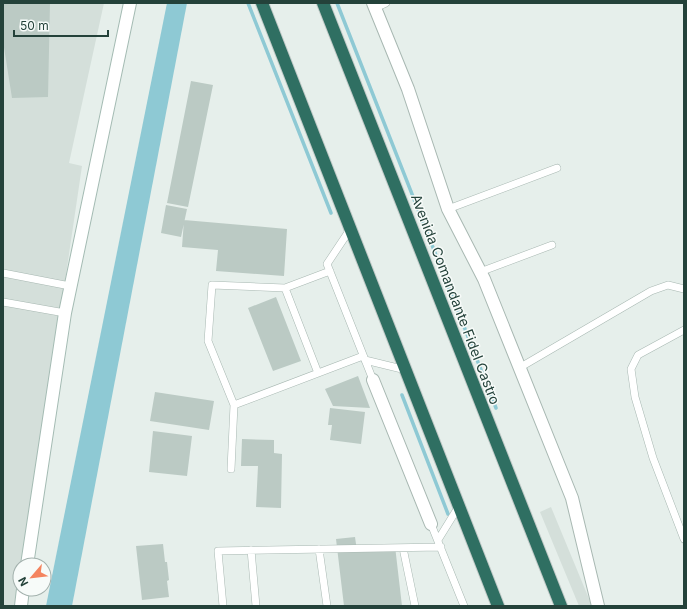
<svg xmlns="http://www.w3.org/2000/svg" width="687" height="609" font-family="Inter,sans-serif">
  <rect width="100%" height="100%" fill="#e6efeb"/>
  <!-- built -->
  <path fill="#d4dfda" d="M3,3h101l-35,160 13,3 -59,399h-3v19l-3,22h-14z
    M551,507l41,99h-13l-39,-94z"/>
  <!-- water -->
  <path fill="#8ec9d4" d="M167,3h20l-115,603h-26z"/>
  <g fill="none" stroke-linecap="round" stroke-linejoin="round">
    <!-- stream -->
    <path stroke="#8ec9d4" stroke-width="3.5" d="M248,3l83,210
      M337,3l159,405
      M402,395l46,119"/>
  </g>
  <!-- building -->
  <path fill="#bbcac4" d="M3,3h47l-2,94 -36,1 -9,-57z
    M191,81l22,4 -25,122 -21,-4z
    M166,205l21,4 -6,28 -20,-4z
    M184,220l103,9 -3,47 -68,-5 2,-21 -36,-3z
    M276,297l25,64 -28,10 -25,-63z
    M358,376l12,32 -37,-2 -8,-17z
    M155,392l59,9 -5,29 -59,-9z
    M330,408l35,4 -4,32 -31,-4 2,-15h-4z
    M153,431l39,5 -5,40 -38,-4z
    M242,439l32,1v13l8,1 -1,54 -25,-1 2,-41h-17z
    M355,537l2,14 38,-5 7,60h-58l-8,-67z
    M163,544l2,18h2l2,18 -2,1 2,16 -27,3 -6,-54z"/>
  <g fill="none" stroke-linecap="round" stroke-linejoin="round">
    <!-- lane casing -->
    <g stroke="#a8b8b2" stroke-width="8">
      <path id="lane" d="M375,8l11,-5
        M448,209l109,-41
        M351,228l-24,36 46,116
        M480,272l72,-27
        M3,273l67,13
        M285,288l33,85
        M3,302l62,11
        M684,330l-46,25 -7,14 4,28 18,61 31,81
        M365,360l41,10
        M519,368l132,-77 17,-6 16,4
        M234,405l129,-49
        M231,469l3,-64 -26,-64 4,-56 73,3 45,-17
        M431,524l33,82
        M438,540l21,-34
        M403,548l12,58
        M319,549l8,57
        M251,550l5,56
        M223,606l-5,-55 223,-4"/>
    </g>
    <!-- street casing -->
    <g stroke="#a8b8b2" stroke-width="14">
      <path id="street" d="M373,3l35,86 40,120 36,70 88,219 26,108
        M373,380l58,144"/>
    </g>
    <!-- secondary casing -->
    <g stroke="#a4bbb3" stroke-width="14">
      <path id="secondary" d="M27,565l38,-252 65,-310
        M21,606l2,-17"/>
    </g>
    <!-- highway casing -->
    <g stroke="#c2cac8" stroke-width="14">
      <path id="highway" d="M262,3l236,603
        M323,3l238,603"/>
    </g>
    <!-- lane -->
    <use href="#lane" stroke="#fff" stroke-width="7"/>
    <!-- street -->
    <use href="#street" stroke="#fff" stroke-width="12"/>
    <!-- secondary -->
    <use href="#secondary" stroke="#fff" stroke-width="12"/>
    <!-- highway -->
    <use href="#highway" stroke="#2f6f62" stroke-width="12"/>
  </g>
  <g text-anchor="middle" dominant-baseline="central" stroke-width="3" stroke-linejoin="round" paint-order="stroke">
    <!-- street labels -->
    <g font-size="14" fill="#24423a" stroke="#f7fbf9">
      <text transform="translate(456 299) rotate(69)">Avenida Comandante Fidel Castro</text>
    </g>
  </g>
  <!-- border -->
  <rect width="687" height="609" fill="none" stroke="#24423a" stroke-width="8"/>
  <!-- north arrow -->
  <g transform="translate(32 577) rotate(242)"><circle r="19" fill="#f7fbf9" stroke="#a3b1ad"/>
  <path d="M0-3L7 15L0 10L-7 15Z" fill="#f4845f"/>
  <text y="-6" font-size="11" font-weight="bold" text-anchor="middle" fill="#24423a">N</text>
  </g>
  <!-- scale -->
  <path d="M14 30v6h94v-6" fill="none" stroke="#24423a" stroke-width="2"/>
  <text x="20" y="30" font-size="12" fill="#24423a" stroke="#f7fbf9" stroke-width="3" paint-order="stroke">50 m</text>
</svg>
